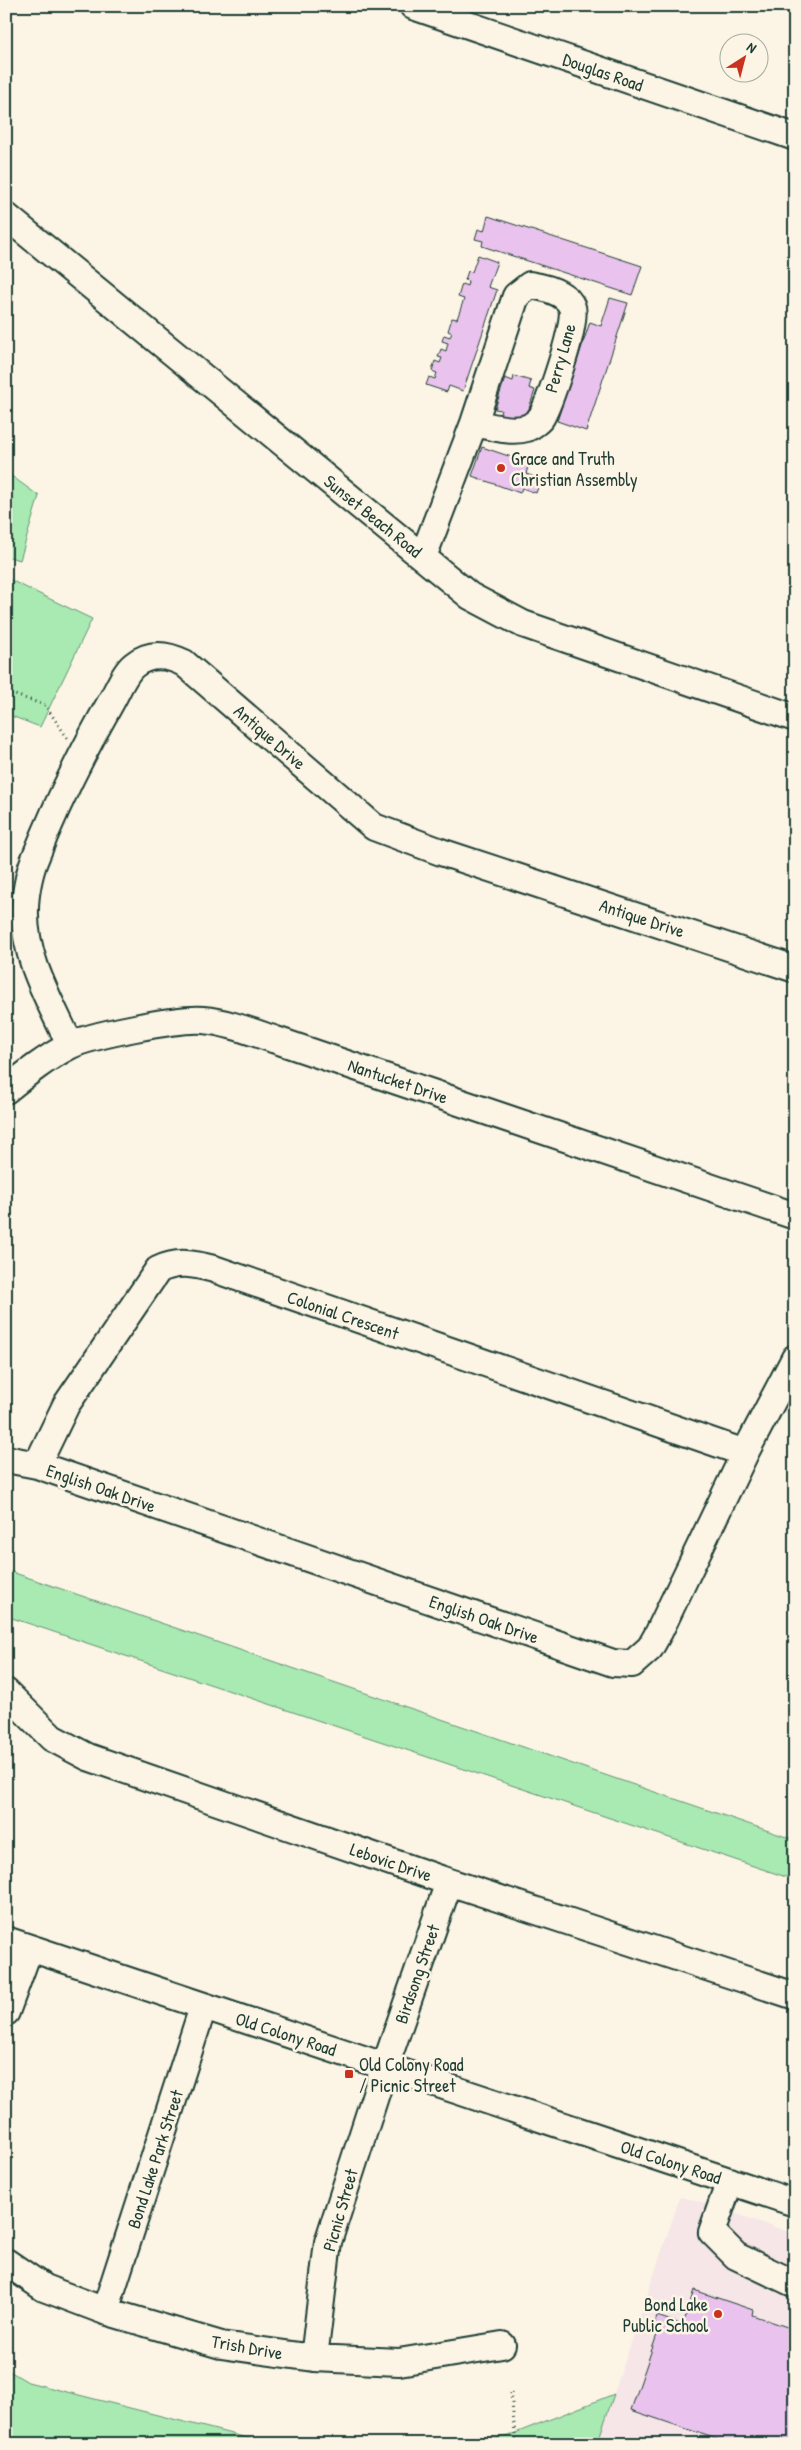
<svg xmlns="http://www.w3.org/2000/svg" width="801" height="2450" font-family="'Patrick Hand',sans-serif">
  <rect width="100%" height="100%" fill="#fcf5e5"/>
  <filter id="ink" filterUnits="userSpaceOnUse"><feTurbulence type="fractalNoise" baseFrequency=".02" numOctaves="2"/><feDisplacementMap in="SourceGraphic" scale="10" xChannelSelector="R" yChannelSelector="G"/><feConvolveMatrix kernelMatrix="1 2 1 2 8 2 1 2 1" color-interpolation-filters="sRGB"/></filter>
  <g filter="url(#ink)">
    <!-- built -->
    <path fill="#f6e6e7" d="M680,2197l15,3 100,34v210h-198z"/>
    <!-- green -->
    <path fill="#a9e9b2" stroke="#649373" d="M6,472l33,24 -19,64 -14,-4z
      M6,578l86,41 -52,108 -34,-13z
      M6,1570l789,270v40l-789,-264z
      M6,2369l22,13 243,62h-265z
      M614,2394l-17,50h-129l40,-8z"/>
    <!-- building -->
    <path fill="#e9c3ed" stroke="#1f3d34" d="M488,216l154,50 -10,29 -150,-49 1,-5 -8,-2 3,-10 6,2z
      M478,255l19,7 -9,25 9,3 -34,101 -14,-5 -2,6 -21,-7 3,-8 6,2 2,-6 -5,-2 3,-10 5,2 2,-5 -4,-1 3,-8 5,2 2,-8 -6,-2 2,-6 6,2 2,-4 -4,-2 4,-13 5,1 7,-20 -6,-2 4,-13 5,2 1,-5 -3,-1 3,-9 4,1z
      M610,298l18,5 -42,128 -29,-10 33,-99 11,4z
      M514,376l17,5 -2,7 6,2 -9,28 -27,-2 2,-6 -6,-1 10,-31 8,3z
      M482,447l47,16 -3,11 15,5 -5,14 -14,-5 -2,5 -48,-17z
      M694,2290l59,20 -1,5 38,13 2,-7 3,1v122h-64l-100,-34 29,-84 -6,-2 3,-8 26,9z"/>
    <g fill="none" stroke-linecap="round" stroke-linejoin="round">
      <!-- minor casing -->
      <g stroke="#1f3d34" stroke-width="30">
        <path id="minor" d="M413,6l382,131
          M6,216l464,380 53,28 272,94
          M423,557l51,-134 42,-127 14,-11c13,2 36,7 42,22 6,15 -22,93 -30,109 -2,4 -10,10 -15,12 -16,5 -37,-2 -53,-5
          M70,1045c-19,-42 -47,-88 -45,-136 0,-14 4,-35 9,-48 22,-56 49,-110 78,-161 6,-11 13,-28 22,-35 16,-13 34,-10 50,-2l190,164 67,25 354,117
          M6,1090c20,-16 40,-32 63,-44 21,-11 109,-28 134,-26 24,2 49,12 73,20l519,176
          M6,1459l31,6 576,198 19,1 18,-16 9,-16 86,-179 50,-95
          M37,1465l29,-60 92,-135c20,-10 36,-6 56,-1l531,184
          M6,1692l46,46 36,19 361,125 346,114
          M6,1940l789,263
          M6,2012l23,-63
          M730,2181l-18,51 24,24 59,28
          M6,2262l38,26 61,23 116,34 93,13 85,4 103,-17
          M105,2311l98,-304
          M314,2358l14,-116 52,-161 69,-199"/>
      </g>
      <!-- path -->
      <path stroke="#1f3d34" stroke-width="3" stroke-dasharray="1 4" stroke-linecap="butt" d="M6,692l39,13 23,34
        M511,2393l5,51"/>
      <!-- minor -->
      <use href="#minor" stroke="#fcf5e5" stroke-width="26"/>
    </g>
  </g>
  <!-- markers -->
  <g fill="#c8321e" stroke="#fcf5e5" stroke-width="2">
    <circle cx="501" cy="468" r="5"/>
    <rect x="344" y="2069" width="10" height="10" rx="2.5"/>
    <circle cx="718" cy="2314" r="5"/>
  </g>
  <g text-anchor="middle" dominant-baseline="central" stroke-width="5" stroke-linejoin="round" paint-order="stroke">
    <!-- street labels -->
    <g font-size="18" fill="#1f3d34" stroke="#fcf5e5">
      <text transform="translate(603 72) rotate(19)">Douglas Road</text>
      <text transform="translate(560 358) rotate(-74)">Perry Lane</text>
      <text transform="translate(373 516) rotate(39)">Sunset Beach Road</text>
      <text transform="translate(270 737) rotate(41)">Antique Drive</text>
      <text transform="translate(642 918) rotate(18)">Antique Drive</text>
      <text transform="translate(398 1081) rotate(19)">Nantucket Drive</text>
      <text transform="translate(343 1315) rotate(19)">Colonial Crescent</text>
      <text transform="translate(101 1488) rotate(19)">English Oak Drive</text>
      <text transform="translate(484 1619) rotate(19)">English Oak Drive</text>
      <text transform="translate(391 1862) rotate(19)">Lebovic Drive</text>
      <text transform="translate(417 1974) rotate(-71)">Birdsong Street</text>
      <text transform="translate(286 2034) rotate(18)">Old Colony Road</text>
      <text transform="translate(155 2159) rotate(-72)">Bond Lake Park Street</text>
      <text transform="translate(671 2162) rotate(18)">Old Colony Road</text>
      <text transform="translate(340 2210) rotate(-74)">Picnic Street</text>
      <text transform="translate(247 2347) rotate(10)">Trish Drive</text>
    </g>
    <!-- poi labels -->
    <g font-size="18" fill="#1f3d34" stroke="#fcf5e5" text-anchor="start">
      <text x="511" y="458">Grace and Truth<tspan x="511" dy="21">Christian Assembly</tspan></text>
      <text x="359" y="2064">Old Colony Road<tspan x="359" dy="21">/ Picnic Street</tspan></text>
      <text x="708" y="2304" text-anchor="end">Bond Lake<tspan x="708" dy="21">Public School</tspan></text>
    </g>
  </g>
  <!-- margin -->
  <rect width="801" height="2450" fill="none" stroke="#fcf5e5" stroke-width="25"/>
  <rect x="12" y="12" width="776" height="2425" fill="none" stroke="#1f3d34" stroke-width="2" filter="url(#ink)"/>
  <!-- north arrow -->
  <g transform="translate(744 58) rotate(36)"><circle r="24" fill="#fcf5e5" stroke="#a4ab9e"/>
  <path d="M0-4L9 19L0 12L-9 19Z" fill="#c8321e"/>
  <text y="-8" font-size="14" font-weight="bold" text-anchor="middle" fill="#1f3d34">N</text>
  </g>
</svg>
